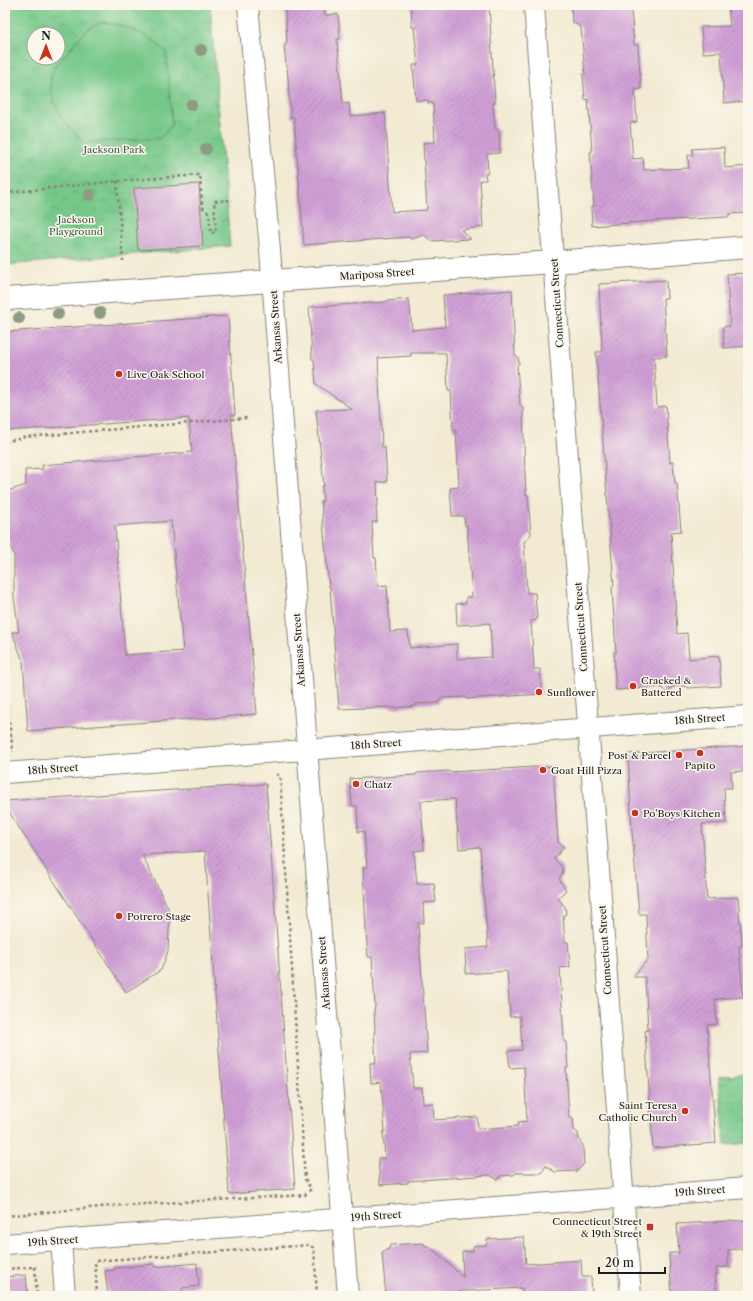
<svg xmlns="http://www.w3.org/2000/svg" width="753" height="1301" font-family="'Libre Caslon Text',serif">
  <defs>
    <pattern id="park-crowns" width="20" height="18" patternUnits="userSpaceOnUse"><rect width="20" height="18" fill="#76c889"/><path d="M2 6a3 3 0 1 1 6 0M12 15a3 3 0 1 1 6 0" fill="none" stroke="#66ab76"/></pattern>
    <pattern id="building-hatch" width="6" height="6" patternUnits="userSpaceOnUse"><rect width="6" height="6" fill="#d09fd6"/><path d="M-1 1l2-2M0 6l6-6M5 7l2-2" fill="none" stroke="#b288b7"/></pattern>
  </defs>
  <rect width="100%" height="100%" fill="#fbf7ec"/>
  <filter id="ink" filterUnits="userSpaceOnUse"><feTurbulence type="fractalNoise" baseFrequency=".025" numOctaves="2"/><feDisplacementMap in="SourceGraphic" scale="8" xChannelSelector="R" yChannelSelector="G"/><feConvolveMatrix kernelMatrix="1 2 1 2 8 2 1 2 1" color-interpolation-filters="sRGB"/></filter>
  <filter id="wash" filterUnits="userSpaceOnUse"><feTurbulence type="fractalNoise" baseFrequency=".012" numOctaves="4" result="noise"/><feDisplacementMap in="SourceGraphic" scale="16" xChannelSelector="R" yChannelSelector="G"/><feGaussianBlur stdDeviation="0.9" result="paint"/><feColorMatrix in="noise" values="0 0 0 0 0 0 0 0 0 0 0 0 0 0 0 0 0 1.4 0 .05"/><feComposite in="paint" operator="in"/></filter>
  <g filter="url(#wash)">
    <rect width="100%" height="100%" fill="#f2ead2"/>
    <!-- park -->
    <path fill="url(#park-crowns)" stroke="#497252" fill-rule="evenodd" d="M5,5h205l20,241 -225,19zM34,34h24v24h-24z
      M748,1074v24h-2l2,20v25l-23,2 -6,-68z"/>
    <!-- pitch -->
    <path fill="#76c889" stroke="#497252" d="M102,22c19,3 32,7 49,17 6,4 10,9 15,12l6,73 -11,14 -77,5c-16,-16 -32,-34 -33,-57 0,-5 -1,-11 2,-15 3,-8 11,-15 17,-22 9,-11 18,-23 32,-27z"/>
    <g id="blocks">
      <!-- building -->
      <path fill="url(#building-hatch)" fill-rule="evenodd" d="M285,5h39l1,10 13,-1 2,25h-3l6,65 6,-1 1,13 35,-3 7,99 35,-2 -4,-67 12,-1 -2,-39h-5v-3l-12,1 -3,-36h5l-4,-38h-2l-1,-22h78l6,98h-2l2,25 4,3 1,22 -13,1 1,19h-3l1,7h-6l3,47 -22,3 10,9 -39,2 -8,-6 -13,4 -2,-2 -105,8 -10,-128 -3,1 -4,-52 -1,-1 -2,-19 3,-3z
        M571,5h49v3h11l3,37h4l3,44 -6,1 2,32 -7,1 3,36 10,-1 1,12 45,-2 -1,-13h5l-1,-6 32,-2 1,21 23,-2v47l-19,1v3l-76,4 -61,5 -1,-19 3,-1 -4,-54h2l-4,-53 -3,1 -2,-26h2l-4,-47 -9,-5z
        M728,5h20v96l-24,2 -3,-51 -18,1 -2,-26 29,-1z
        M199,184l4,62 -65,4 -4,-62z
        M748,273v73l-24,2 -1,-21 7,-1 -3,-52z
        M666,280l1,18h-4l4,58 -13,1 3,50 9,-1 4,57 3,-1 2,21h2l4,48 -10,1 6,102 10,-1 2,26 30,-3 2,30 -33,2 -3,-2 -13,1 -5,6 -6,-6 -45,3 -2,-24 1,-1 -1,-12h2l-4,-67h2l-18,-234h6l-3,-68z
        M512,290l3,65 3,2 1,6 -2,3 3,39 3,4v4l2,60 1,22h2l3,39 -7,8 3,51h8l2,27 -6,1 3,48h6l2,25 -76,5v-2l-25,1 -3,5 -22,1 1,2 -25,2 -1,-1 -52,2 -9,-122h-1l-8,-86h2l-1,-15h2l-8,-76 36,-1 -36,-25 -2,-24 -2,-1 -3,-52 77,-5 1,-1 22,-2 3,31 33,-3 -2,-32zM411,353h35l2,38h3l2,39h3l3,57 -9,1 2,28h12l1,10 2,-1 5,72h-6v6l-10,1 1,21 33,-2 2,34 -35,2v-15l-47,4 -2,-17 -18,1 -3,-47 -9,1 -2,-28h-2l-2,-36h5l-1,-17h2l-1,-23h10l-2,-35h-3l-4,-89 33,-2z
        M228,316l7,99h-4l26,299 -68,6v-1l-161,12 -5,-70 -11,-29h7l-5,-35v-42l-9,-25v-38l21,-7 -1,-15 18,-1 -1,-4 150,-13 -3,-34 -184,13v-99zM171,521l12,130 -58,4 -10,-129z
        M748,746v25l-17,1 1,16h-8l2,35 -24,1 5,75 31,-2 4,49h-3l4,51 -28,2 2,25 -10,1 9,118 -63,5 -8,-117 3,-1 -3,-53h-12l14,-17h1l-2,-46h-7l-7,-82 -4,-78z
        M553,766l5,76 6,5 -10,12 8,8 1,6 -4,6 7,11 -8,8 7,9 1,7 -3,2 2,26h3l2,25 -10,1 4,74h2l2,26h-2l3,50h4l1,12 4,3 1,6 4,7 1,18 -7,7 -22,1 -9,-6 -5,7h-25l-2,2 -14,1 -2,4 -8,-5 -82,6v2l-28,2 -2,-27h7l-2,-26h2l-4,-50 -10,1 -1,-20h6l-2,-31h1l-1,-23 1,-2 -3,-50h-4l-2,-25 -3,-65h4l-3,-36 -6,1 -1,-26h-5l-2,-27 66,-4 1,-2 31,-2 2,1zM455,799l4,50 21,-2 8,100 -23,2 1,25 41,-3 3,46 10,-1 2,34 -14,1 2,17 14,-1 3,54 -9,1v4l-40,3 -1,-12 -43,3 -1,-17 -10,1 -1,-16h-9l-3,-34 17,-1 -9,-130h6l-1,-20 13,-1 -2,-19 -17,1 -3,-33 10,-1 -3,-49z
        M266,784l29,405 -66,5 -24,-343 -63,4 28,57 -2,39 -7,19 -35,22 -121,-186v-5z
        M748,1220v28l-20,2v17l-12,1 1,7h-2l2,21h-45l-3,-43h10l-2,-29z
        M524,1237l2,27 55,-4 1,17h9l1,19h-69l-1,-8 -91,5 1,3h-46l-4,-44 7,-3 1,-4 33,-2 3,3h3l34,31 -1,-25 11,-1v-5l14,-1v-6z
        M197,1263l2,23 -17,2 1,8h-75l-3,-25 10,-1v-2l39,-4v3z
        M26,1275l2,21h-23v-19z"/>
    </g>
  </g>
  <g filter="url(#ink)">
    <use href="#blocks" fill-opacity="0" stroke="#878377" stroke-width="1"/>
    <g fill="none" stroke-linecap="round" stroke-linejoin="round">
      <!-- street casing -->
      <g stroke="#878377" stroke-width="22">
        <path id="street" d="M248,5l22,245 78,1046
          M534,5l97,1291
          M5,773l743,-57
          M61,1240l4,56
          M5,1244l743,-56"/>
      </g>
      <!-- secondary casing -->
      <g stroke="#878377" stroke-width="24">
        <path id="secondary" d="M5,299l549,-37 194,-15"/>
      </g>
      <!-- path -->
      <path stroke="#878377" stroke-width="2.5" stroke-dasharray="3 3" stroke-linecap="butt" d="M117,181l6,80
        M5,193l112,-12 83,-6 2,32 7,6 2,20 5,-1 -2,-31 19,-1
        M5,442l20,-5 222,-19
        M5,686l8,66
        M5,1216l105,-10 195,-11 6,-6 -6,-10 -25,-403 -4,-2
        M5,1269l30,-2 2,29
        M97,1296l-2,-35 214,-16 5,3 3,48"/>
      <!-- street -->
      <use href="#street" stroke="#fff" stroke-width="20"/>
      <!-- secondary -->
      <use href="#secondary" stroke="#fff" stroke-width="22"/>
    </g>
    <!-- trees -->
    <g fill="#8e9a83">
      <circle cx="201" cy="50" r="6"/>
      <circle cx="191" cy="105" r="6"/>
      <circle cx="206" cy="149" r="6"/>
      <circle cx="90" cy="195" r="6"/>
      <circle cx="100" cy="313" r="6"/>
      <circle cx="58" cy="314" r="6"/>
      <circle cx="19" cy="318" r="6"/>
    </g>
  </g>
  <!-- markers -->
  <g fill="#c8321e" stroke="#fbf7ec" stroke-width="1.5">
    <circle cx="119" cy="374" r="4"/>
    <circle cx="633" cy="686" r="4"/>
    <circle cx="539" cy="692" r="4"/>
    <circle cx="700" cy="753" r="4"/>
    <circle cx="679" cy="755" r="4"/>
    <circle cx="543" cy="770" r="4"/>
    <circle cx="356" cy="784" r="4"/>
    <circle cx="635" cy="813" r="4"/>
    <circle cx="119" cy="916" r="4"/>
    <circle cx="685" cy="1111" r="4"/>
    <rect x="646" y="1223" width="8" height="8" rx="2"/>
  </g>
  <g text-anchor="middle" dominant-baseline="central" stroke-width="3" stroke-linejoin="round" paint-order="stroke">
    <!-- park labels -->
    <g font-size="10" fill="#3c5842" stroke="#fbf7ec">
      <text x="114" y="149">Jackson Park</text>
      <text x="76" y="219">Jackson<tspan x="76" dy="12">Playground</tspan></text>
    </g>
    <!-- street labels -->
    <g font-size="10" fill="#1c1c1c" stroke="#fbf7ec">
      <text transform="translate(377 274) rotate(-4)">Mariposa Street</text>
      <text transform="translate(557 303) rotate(-94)">Connecticut Street</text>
      <text transform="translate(276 327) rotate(-94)">Arkansas Street</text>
      <text transform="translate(581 627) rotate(-94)">Connecticut Street</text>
      <text transform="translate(299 650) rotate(-94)">Arkansas Street</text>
      <text transform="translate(700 719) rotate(-4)">18th Street</text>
      <text transform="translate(376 744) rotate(-4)">18th Street</text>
      <text transform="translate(53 769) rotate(-4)">18th Street</text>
      <text transform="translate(605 950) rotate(-94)">Connecticut Street</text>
      <text transform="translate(324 973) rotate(-94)">Arkansas Street</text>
      <text transform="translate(700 1191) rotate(-4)">19th Street</text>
      <text transform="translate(376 1216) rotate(-4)">19th Street</text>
      <text transform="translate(53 1241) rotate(-4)">19th Street</text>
    </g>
    <!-- poi labels -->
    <g font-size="10" fill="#1c1c1c" stroke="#fbf7ec" text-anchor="start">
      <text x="127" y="374">Live Oak School</text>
      <text x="641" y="680">Cracked &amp;<tspan x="641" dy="12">Battered</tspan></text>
      <text x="547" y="692">Sunflower</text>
      <text x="671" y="755" text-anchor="end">Post &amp; Parcel</text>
      <text x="700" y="765" text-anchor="middle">Papito</text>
      <text x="551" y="770">Goat Hill Pizza</text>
      <text x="364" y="784">Chatz</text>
      <text x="643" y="813">Po'Boys Kitchen</text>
      <text x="127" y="916">Potrero Stage</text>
      <text x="677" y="1105" text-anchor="end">Saint Teresa<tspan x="677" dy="12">Catholic Church</tspan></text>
      <text x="642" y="1221" text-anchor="end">Connecticut Street<tspan x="642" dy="12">&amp; 19th Street</tspan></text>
    </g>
  </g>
  <!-- margin -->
  <rect width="753" height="1301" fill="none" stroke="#fbf7ec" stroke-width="20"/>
  <!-- north arrow -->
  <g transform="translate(46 46)"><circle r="19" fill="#fbf7ec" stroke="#a29f99"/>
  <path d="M0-3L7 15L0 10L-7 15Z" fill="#c8321e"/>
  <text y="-6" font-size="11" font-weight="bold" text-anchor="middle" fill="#1c1c1c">N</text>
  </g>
  <!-- scale -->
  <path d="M599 1267v6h66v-6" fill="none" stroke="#1c1c1c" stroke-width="2"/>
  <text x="605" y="1267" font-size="12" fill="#1c1c1c" stroke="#fbf7ec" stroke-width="3" paint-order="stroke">20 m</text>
</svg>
